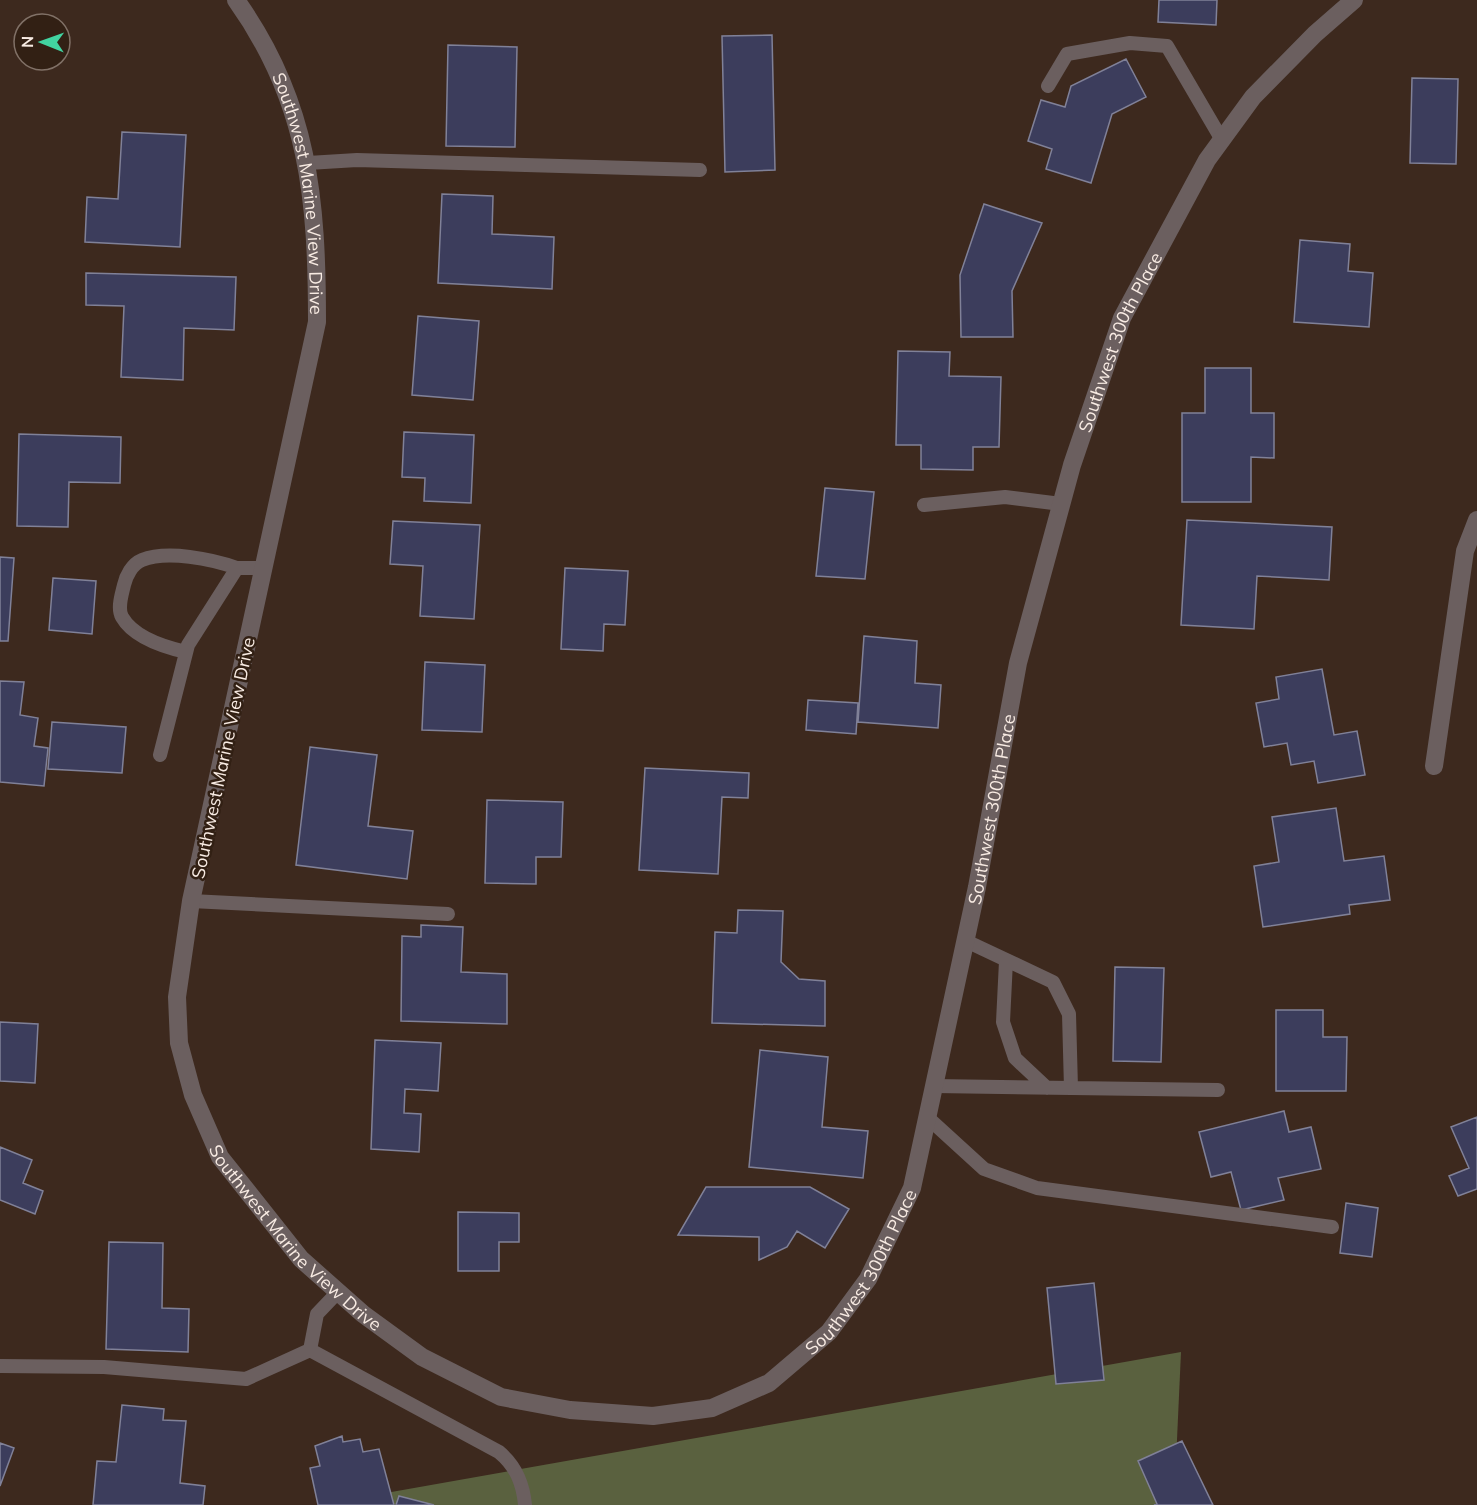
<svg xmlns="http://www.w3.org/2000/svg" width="1477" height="1505" font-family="Mulish,sans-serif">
  <rect width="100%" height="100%" fill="#3d291e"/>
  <!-- forest -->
  <path fill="#5a613f" d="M1181,1352l-7,153h-856z"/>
  <!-- building -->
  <path fill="#3c3d5c" stroke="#808198" stroke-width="1.5" d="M1159,0h58l-1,25 -58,-3z
    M772,35l3,135 -50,2 -3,-136z
    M448,45l69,2 -2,100 -69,-1z
    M1126,59l20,38 -34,17 -21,69 -45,-14 6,-20 -24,-8 13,-41 24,7 6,-21z
    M1412,78l46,1 -2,85 -46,-1z
    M122,132l64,3 -6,112 -95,-5 2,-45 31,2z
    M442,194l51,2 -1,38 62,3 -2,52 -114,-6z
    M984,204l58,19 -30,68 1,46h-52l-1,-62z
    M1300,240l50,4 -2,27 25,2 -4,54 -75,-5z
    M86,273l150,4 -2,53 -50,-2 -1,52 -62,-3 3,-71 -38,-1z
    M418,316l61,5 -6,79 -61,-5z
    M898,351l52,1 -1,24 52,1 -2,70h-26v23l-52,-1v-24h-25z
    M1205,368h46v45h23v45l-23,-1v45h-69v-89h23z
    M404,432l70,3 -3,68 -47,-2 1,-23 -23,-1z
    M19,434l102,3 -1,46 -51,-1 -1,45 -51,-1z
    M825,488l49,4 -9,87 -49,-3z
    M1187,520l145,7 -3,53 -72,-4 -3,53 -73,-4z
    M393,521l87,4 -6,94 -54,-3 3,-50 -33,-2z
    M0,557l14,1 -6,83h-8z
    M565,568l63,3 -3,54 -21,-1 -1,27 -42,-2z
    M53,578l43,3 -4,53 -43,-4z
    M864,636l53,5 -2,42 26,2 -3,43 -80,-6z
    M425,662l60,3 -3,67 -60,-2z
    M1322,669l12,66 23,-4 8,44 -47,8 -4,-22 -23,4 -4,-22 -23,4 -8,-44 23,-4 -3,-22z
    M0,681l24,1 -4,33 18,3 -4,28 14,2 -4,38 -44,-4z
    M808,700l50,3 -2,31 -50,-4z
    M52,722l74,5 -4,46 -74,-4z
    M310,747l67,8 -9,71 45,5 -6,48 -111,-14z
    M645,768l104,5 -1,25 -26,-1 -4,77 -79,-4z
    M487,800l76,2 -2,55h-25v27l-51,-1z
    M1336,808l8,53 40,-5 6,44 -41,5 1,9 -87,13 -9,-61 25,-4 -7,-45z
    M738,910l45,1 -2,51 18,17 26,2v45l-113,-3 3,-91 22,1z
    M421,925l42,2 -2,45 46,2v50l-106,-3 1,-85 19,1z
    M1115,967l49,1 -3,94 -48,-1z
    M1276,1010h47v27h24l-1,54h-70z
    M0,1022l38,2 -3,59 -35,-2z
    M375,1040l66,3 -3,48 -33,-2 -1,24 17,1 -2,38 -48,-3z
    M760,1050l68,7 -6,70 46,4 -5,47 -114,-11z
    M1284,1111l5,21 22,-5 10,42 -43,9 6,22 -43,10 -10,-38 -20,5 -12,-45z
    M1477,1117v72l-19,7 -9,-20 20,-8 -18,-41z
    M0,1147l32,13 -9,23 20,8 -8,23 -35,-14z
    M706,1187h104l39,22 -24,39 -28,-17 -10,16 -28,13v-23l-81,-2z
    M1346,1203l32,5 -6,49 -32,-4z
    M458,1212l61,1v29h-20v29h-41z
    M109,1242l54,1 -1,65 27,1 -1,43 -82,-3z
    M1094,1283l10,97 -48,4 -9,-96z
    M122,1405l42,4 -1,11 23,1 -6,62 25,3 -2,19h-110l4,-44 19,1z
    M342,1436l1,6 17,-3 3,13 16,-3 15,56h-76l-8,-37 10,-2 -5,-20z
    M1182,1441l31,64h-59l3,-1 -19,-43z
    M0,1443l14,5 -14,38z
    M399,1496l35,9h-38z"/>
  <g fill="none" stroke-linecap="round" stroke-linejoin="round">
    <!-- lane -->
    <path stroke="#6b5f5f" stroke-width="14" d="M1048,86l19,-32 63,-11 37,3 55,94
      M308,163l49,-3 343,10
      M924,505l81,-8 56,7
      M186,652c-22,-5 -52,-14 -64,-35 -5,-9 0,-23 2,-32 2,-9 8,-21 18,-25 25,-10 70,-1 95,8
      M160,755l28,-110 49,-77h27
      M191,901l257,13
      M966,941l87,41 16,32 2,74
      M1006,961l-3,61 12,36 32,30
      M934,1086l284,4
      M927,1117l57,52 53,19 295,39
      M310,1350l189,102c17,14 24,31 26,53
      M0,1366l104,1 142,12 64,-29 7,-36 21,-22"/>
    <!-- street -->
    <g stroke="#6b5f5f" stroke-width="18">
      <path id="s1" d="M236,0c73,102 81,200 81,322l-126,579 -14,96 2,46 14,52 27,62 81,102 62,55 59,43 79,40 69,13 83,6 59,-8 57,-25 60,-51 39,-53 44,-91 65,-301 41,-224 54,-198 50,-147 85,-158 46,-63 62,-63 39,-34"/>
      <path d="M1434,766l31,-215 12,-31"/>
    </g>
  </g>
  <g text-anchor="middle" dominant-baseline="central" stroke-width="5" stroke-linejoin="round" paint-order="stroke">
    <!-- street labels -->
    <g font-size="18" fill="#f8ebe3" stroke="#322014">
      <text stroke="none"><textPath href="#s1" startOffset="208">Southwest Marine View Drive</textPath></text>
      <text stroke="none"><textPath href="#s1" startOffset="2964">Southwest 300th Place</textPath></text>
      <text transform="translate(223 758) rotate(-78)">Southwest Marine View Drive</text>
      <text stroke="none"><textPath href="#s1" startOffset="2478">Southwest 300th Place</textPath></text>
      <text stroke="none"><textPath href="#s1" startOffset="1306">Southwest Marine View Drive</textPath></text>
      <text stroke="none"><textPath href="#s1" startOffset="1992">Southwest 300th Place</textPath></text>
    </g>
  </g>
  <!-- north arrow -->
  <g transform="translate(42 42) rotate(271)"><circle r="28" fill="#322014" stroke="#817167" stroke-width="1.5"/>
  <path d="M0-4.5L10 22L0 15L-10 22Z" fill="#42d4a1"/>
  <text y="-9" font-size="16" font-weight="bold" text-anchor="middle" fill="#f8ebe3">N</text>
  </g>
</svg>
